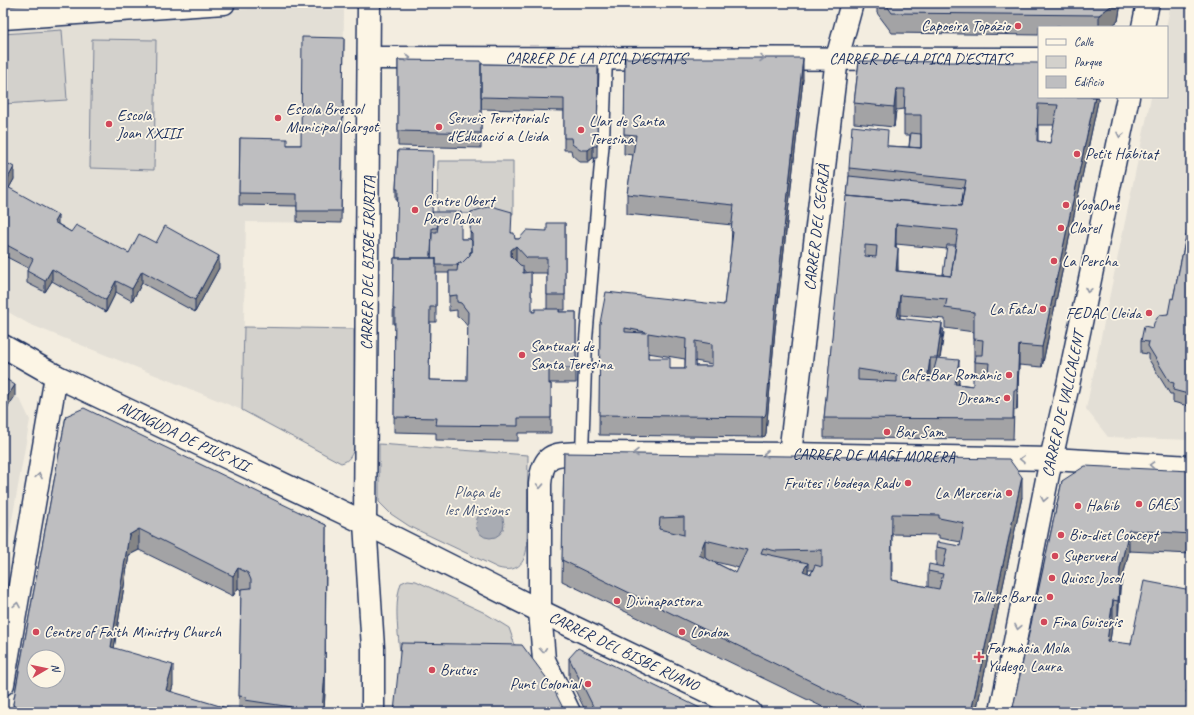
<svg xmlns="http://www.w3.org/2000/svg" width="1194" height="715" font-family="Caveat,sans-serif">
  <rect width="100%" height="100%" fill="#f3ede0"/>
  <filter id="ink" filterUnits="userSpaceOnUse"><feTurbulence type="fractalNoise" baseFrequency=".025" numOctaves="2"/><feDisplacementMap in="SourceGraphic" scale="8" xChannelSelector="R" yChannelSelector="G"/><feConvolveMatrix kernelMatrix="1 2 1 2 8 2 1 2 1" color-interpolation-filters="sRGB"/></filter>
  <g filter="url(#ink)">
    <!-- built -->
    <path fill="#e3dfd6" d="M1171,3l20,3v434l-83,-3 -22,-28 65,-312h16l-1,-70z
      M250,9l94,1 -3,213 -95,-1 -4,188 -213,-86 -26,-15v-282z
      M3,389l17,10 10,21 -27,150z"/>
    <!-- green -->
    <path fill="#d3d1cc" stroke="#778095" d="M62,30l5,70 -64,4v-70z
      M92,39l64,1 -2,130 -64,-2z
      M438,161h75v53l-76,-1z
      M244,327l110,2 1,117c-3,8 -5,15 -14,17l-99,-53z
      M379,444l149,11 -1,91c-2,19 -11,27 -29,22l-89,-42 -18,-12 -12,-12z
      M408,580l8,1 67,31 26,16 13,37 -121,-2c-2,-24 -8,-57 0,-80z"/>
    <!-- water -->
    <path fill="#a9acb3" stroke="#707a91" d="M476 524a14 14 0 1 1 28 0a14 14 0 1 1-28 0Z"/>
    <g fill="none" stroke-linecap="round" stroke-linejoin="round">
      <!-- lane casing -->
      <g stroke="#1b2f5e" stroke-width="15">
        <path id="lane" d="M582,453l4,-114 17,-199 3,-82"/>
      </g>
      <!-- street casing -->
      <g stroke="#1b2f5e" stroke-width="25">
        <g id="street">
          <path d="M369,3l-4,520 8,125v64"/>
          <path d="M3,18l221,-15"/>
          <path d="M1143,27l5,-24"/>
          <path id="s1" d="M369,58l670,1"/>
          <path id="s2" d="M3,346l53,30 309,147 175,88 210,101"/>
          <path id="s3" d="M790,454l47,-396 15,-55"/>
          <path d="M3,684l53,-308"/>
          <path id="s4" d="M569,712l-25,-52 -4,-49v-127c3,-32 15,-30 42,-31l208,1 261,5 140,8"/>
          <path id="s5" d="M1001,712l50,-253 17,-74 60,-288"/>
        </g>
      </g>
      <!-- lane -->
      <use href="#lane" stroke="#fcf5e5" stroke-width="12"/>
      <!-- street -->
      <use href="#street" stroke="#fcf5e5" stroke-width="22"/>
    </g>
    <!-- wall -->
    <path fill="#a3a3a5" stroke="#1b2f5e" fill-rule="evenodd" d="M877,3h244l-3,18 -8,6h-71v8l-147,-2 -15,-20z
      M1172,3h19v3z
      M344,38l-3,185 -44,-1v-16l-58,-1 1,-67 47,7h14z
      M625,58l178,21 -28,251 -9,103 -1,3 -3,1 -163,-2 1,-112 124,-18 7,-56 1,-24 -105,-11v-20l6,-39 -9,-1zM648,353l37,6v10h-15l-22,-11zM695,361l17,3v2h-17z
      M398,60l83,4 117,2 -1,92h-4l-5,4h-8l-8,-7 -1,-5h-7v-39l-83,-2v-33v72l-83,-2z
      M859,61l239,36v4l-56,266 -23,-2 -2,45h-3l-1,29 -189,-1v-20l25,-242v-8l39,-22 21,1 1,-12h-6v-26l-8,1 -2,17 -40,-4v-20zM1038,125h16l-4,18 -12,-2zM896,244l51,5 -4,26 -45,-4zM900,315l45,4v9l29,4v28h1v15l-2,11 -14,-2v-3l-19,-22 4,-26 -2,-4 -42,-11zM930,378h2l-1,3h-2z
      M1191,99v26l-3,-1v-12z
      M398,150l34,64 29,25h9l1,-27 41,21 3,6h4l28,-8 18,-8v87h-6v2h17v71h-27v1h2v49h-33v8l-82,-1v-7l-42,-1 1,-108h-2l1,-66h2l2,-58h-2v-11zM523,269l3,4h-3zM436,273h13v38l8,-1v7l4,1 7,9 -1,54 -38,-1 1,-58h6zM531,273h16v36l-12,3h-3l-1,-16z
      M3,161l11,18 -5,9 49,36 13,8 58,21 27,-10 63,25 -24,44 -53,-29 -10,18 -16,-9 -10,20 -54,-31 -7,11 -18,-9v-12l1,-3 -25,-13z
      M1191,213v182h-1l-2,11 -15,-4v-8h-3l-22,-36v-4l-7,-1v-12l12,-13 15,-14 5,-15z
      M66,416l260,109 -1,166 -1,21h-311v-8zM139,550l94,46 5,-8 3,2 -2,122 -68,-20 2,-7 -59,-37 15,-93z
      M564,453l458,44 -46,215h-143l-271,-131zM892,534l47,1v3l22,4 -1,4 -24,1v18l-8,6v16l-36,-7zM712,561l12,3 15,4 -3,5zM808,570h5l-2,4 -3,-1z
      M1191,471v83l-62,-3 -9,38 -2,32 -5,-1 -3,21 81,71h-179l50,-231z
      M569,658l139,54h-122l-17,-34z"/>
    <!-- shaded-wall -->
    <path fill="#858586" stroke="#1b2f5e" d="M1115,3h6l-3,18 -8,6h-11v-12z
      M803,58v21l-28,251 -9,103 -1,3 -3,1v-20l13,-107z
      M896,89v21l-2,17v-20z
      M1095,97h3v4l-56,266v-20z
      M7,141v11l-4,7v-11z
      M593,146v12l-5,4v-12z
      M14,167v12l-10,18v-12z
      M58,215v11l-4,-4z
      M896,224v20l-1,24v-20z
      M516,246v15l-5,10v-21z
      M898,248v20l-2,23v-20z
      M219,256v12l-24,44v-12z
      M52,269v12l-7,11v-11z
      M142,271v12l-10,18v-12z
      M116,281v11l-10,20v-12z
      M900,295v20l-3,23v-20z
      M942,323v20l-5,35v-20z
      M1019,345v20l-2,45v-20z
      M930,358v20l-3,23v-20z
      M959,360v21l-4,23v-20z
      M1190,383v12l-2,11v-12z
      M15,385v11l-12,19v-12z
      M1022,477v20l-46,215h-5z
      M139,529v21l-10,5 -18,112v-20l18,-112z
      M1129,530v21l-9,38 -2,32v-20l2,-32z
      M705,540v20l-6,-5z
      M326,545l-1,146 -1,21h-2z
      M808,563v21l-5,-13z
      M238,568v20l-5,8v-20z
      M1113,600v20l-6,41v-20z
      M173,665v20l-7,25v-20z
      M1191,683v20l-5,-11z"/>
    <!-- building -->
    <path fill="#bebec0" stroke="#1b2f5e" fill-rule="evenodd" d="M885,3h230l-16,12 -207,-2z
      M302,37l42,1 -3,173h-44v-17l-58,-1 1,-55 47,1v6h14z
      M625,58h178l-28,252 -9,103 -1,3 -3,1 -163,-2 1,-92 6,-31 118,13 9,-73 -2,-1 3,-26 -107,-11 9,-59 -12,-1zM625,328l21,4v1l-21,-1zM648,333l38,6 -1,30h-15v-11h-22zM695,341l17,3v22h-17z
      M398,60l83,1v72l-83,-2z
      M859,61l180,2v34h56l-53,250 -23,-2 -2,45h-3l-1,29 -189,-1 22,-222 115,10 5,-26 -117,-12 3,-42 36,4 -1,16 34,2v-33h-17l1,-26h-9l-2,18 -40,-4zM1038,104l20,1 -8,38 -13,-2zM896,224l62,6 -7,46 -55,-5 2,-23h-3zM865,245l12,1 -1,11 -11,-1zM900,295l47,4 -2,9 29,4v27l9,1 -1,15h-6l-1,7 14,1 -1,12 -15,-1v12l-18,-2 4,-24 -22,-2 -6,23h-4l3,-23h7l5,-35 -45,-5zM858,369l39,6v7l-39,-2z
      M481,64l117,2 -1,80h-4l-5,4h-8l-8,-6 -1,-6h-7v-39l-83,-2z
      M1191,99v14l-3,-1z
      M911,133l10,1v14l-12,-1z
      M3,139l4,2 -4,7z
      M398,150l35,1 -1,72h6l-1,5h-5l-1,30h-35l2,-69h-2z
      M3,161l11,6 -10,18 54,30 -4,7 17,10 5,-7 53,28 10,-19 17,9 9,-17 54,30 -24,44 -53,-29 -10,18 -16,-8 -10,19 -54,-31 -7,12 -18,-10 6,-12 -30,-16z
      M849,176l115,12 -3,18 -114,-10z
      M491,206l21,6 -1,21h3l1,6h4l8,-9 20,1v-8h18v72h-18v-37h-20l-11,-12 -5,4v6l9,9 3,1v7l8,-1v24h1v16h3v-3h24v3h17v56h-27v16h2v34h-33v8l-82,-1 1,-7 -43,-1 1,-108h-2l1,-51h42v49h-6l-1,73 38,1 1,-69 -7,-9 -4,-1v-7l-8,1v-25h8l1,-8h4l8,-8v-3h2v-18l-2,-2 1,-20z
      M432,212h29v27h9l2,2v11h-2v3l-8,8h-4v3v-1h-22v-7h-5l1,-26h5l1,-6v-3h-6z
      M1191,213v170h-1l-2,11 -15,-4 1,-7 -4,-1 -22,-36 1,-4 -8,-1 3,-15 9,2 1,-5 5,-8 9,-1 3,-16 2,1z
      M947,245h9l-5,31 -8,-1z
      M942,329h2l-2,10z
      M3,377l12,8 -12,18z
      M84,408l242,117 -1,146 -3,41h-26l-5,-2v-3l-46,-7 2,-3 -8,-1 2,-107 10,-1v-8l-3,-7 -10,-5 -5,8 -94,-47 -10,6 -18,112 62,18 -7,25 74,22h-222l-5,-8 53,-288zM34,657h24v24h-24z
      M564,453l445,6 13,18 -51,235h-97l-312,-152zM892,514l47,1v3l25,5 -4,23 -23,-4 -1,5 11,2 -4,18 -14,-3 -1,7 15,3 -4,15 -48,-9zM684,517v18l-25,-6 1,-11zM705,540l42,10 -11,23 -37,-18zM763,548l13,3 46,-1v17l-7,-2 -4,9 -8,-3 5,-8 -47,-10z
      M1085,466l106,5v63l-62,-4 -9,39 -2,32 -5,-1 -6,41 24,3 13,-63 47,9v-1v94l-5,9 4,2 1,-2v20h-179l50,-231z
      M401,643l121,2 29,39 14,28h-171z
      M578,648l130,64h-112l-27,-54z"/>
    <!-- one-way arrows -->
    <defs><path id="oneway-chevron" d="M-2-3.5L2.5 0L-2 3.5" fill="none" stroke-width="1.6" stroke-linecap="round" stroke-linejoin="round"/></defs>
    <g stroke="#8c92a2">
      <use href="#oneway-chevron" transform="translate(408 58)"/>
      <use href="#oneway-chevron" transform="translate(762 58)"/>
      <use href="#oneway-chevron" transform="translate(1120 135) rotate(102)"/>
      <use href="#oneway-chevron" transform="translate(1088 290) rotate(102)"/>
      <use href="#oneway-chevron" transform="translate(636 453) rotate(-180)"/>
      <use href="#oneway-chevron" transform="translate(766 454) rotate(-180)"/>
      <use href="#oneway-chevron" transform="translate(1022 459) rotate(-179)"/>
      <use href="#oneway-chevron" transform="translate(1152 465) rotate(-177)"/>
      <use href="#oneway-chevron" transform="translate(39 476) rotate(-80)"/>
      <use href="#oneway-chevron" transform="translate(540 486) rotate(92)"/>
      <use href="#oneway-chevron" transform="translate(1044 499) rotate(101)"/>
      <use href="#oneway-chevron" transform="translate(17 605) rotate(-80)"/>
      <use href="#oneway-chevron" transform="translate(1018 627) rotate(101)"/>
      <use href="#oneway-chevron" transform="translate(543 650) rotate(86)"/>
    </g>
  </g>
  <!-- markers -->
  <g fill="#d1495b" stroke="#fcf5e5" stroke-width="1.5">
    <circle cx="1018" cy="26" r="4"/>
    <circle cx="278" cy="118" r="4"/>
    <circle cx="109" cy="124" r="4"/>
    <circle cx="439" cy="127" r="4"/>
    <circle cx="581" cy="130" r="4"/>
    <circle cx="1077" cy="154" r="4"/>
    <circle cx="1066" cy="205" r="4"/>
    <circle cx="415" cy="210" r="4"/>
    <circle cx="1061" cy="228" r="4"/>
    <circle cx="1054" cy="261" r="4"/>
    <circle cx="1043" cy="309" r="4"/>
    <circle cx="1149" cy="313" r="4"/>
    <circle cx="522" cy="355" r="4"/>
    <circle cx="1009" cy="375" r="4"/>
    <circle cx="1007" cy="398" r="4"/>
    <circle cx="887" cy="432" r="4"/>
    <circle cx="908" cy="483" r="4"/>
    <circle cx="1009" cy="493" r="4"/>
    <circle cx="1139" cy="504" r="4"/>
    <circle cx="1078" cy="506" r="4"/>
    <circle cx="1061" cy="535" r="4"/>
    <circle cx="1055" cy="556" r="4"/>
    <circle cx="1052" cy="578" r="4"/>
    <circle cx="1050" cy="597" r="4"/>
    <circle cx="617" cy="601" r="4"/>
    <circle cx="1044" cy="622" r="4"/>
    <circle cx="36" cy="632" r="4"/>
    <circle cx="682" cy="632" r="4"/>
    <path d="M977 651h4v4h4v4h-4v4h-4v-4h-4v-4h4z"/>
    <circle cx="432" cy="670" r="4"/>
    <circle cx="588" cy="684" r="4"/>
  </g>
  <g text-anchor="middle" dominant-baseline="central" stroke-width="3.5" stroke-linejoin="round" paint-order="stroke">
    <!-- poi labels -->
    <g font-size="16" fill="#1b2f5e" stroke="#fcf5e5" text-anchor="start">
      <text x="1010" y="26" text-anchor="end">Capoeira Topázio</text>
      <text x="286" y="109">Escola Bressol<tspan x="286" dy="18">Municipal Gargot</tspan></text>
      <text x="117" y="115">Escola<tspan x="117" dy="18">Joan XXIII</tspan></text>
      <text x="447" y="118">Serveis Territorials<tspan x="447" dy="18">d'Educació a Lleida</tspan></text>
      <text x="589" y="121">Llar de Santa<tspan x="589" dy="18">Teresina</tspan></text>
      <text x="1085" y="154">Petit Hābitat</text>
      <text x="423" y="201">Centre Obert<tspan x="423" dy="18">Pare Palau</tspan></text>
      <text x="1074" y="205">YogaOne</text>
      <text x="1069" y="228">Clarel</text>
      <text x="1062" y="261">La Percha</text>
      <text x="1035" y="309" text-anchor="end">La Fatal</text>
      <text x="1141" y="313" text-anchor="end">FEDAC Lleida</text>
      <text x="530" y="346">Santuari de<tspan x="530" dy="18">Santa Teresina</tspan></text>
      <text x="1001" y="375" text-anchor="end">Cafe-Bar Romànic</text>
      <text x="999" y="398" text-anchor="end">Dreams</text>
      <text x="895" y="432">Bar Sam</text>
      <text x="900" y="483" text-anchor="end">Fruites i bodega Radu</text>
      <text x="1001" y="493" text-anchor="end">La Merceria</text>
      <text x="1147" y="504">GAES</text>
      <text x="1086" y="506">Habib</text>
      <text x="1069" y="535">Bio-diet Concept</text>
      <text x="1063" y="556">Superverd</text>
      <text x="1060" y="578">Quiosc Josol</text>
      <text x="1042" y="597" text-anchor="end">Tallers Baruc</text>
      <text x="625" y="601">Divinapastora</text>
      <text x="1052" y="622">Fina Guiseris</text>
      <text x="44" y="632">Centre of Faith Ministry Church</text>
      <text x="690" y="632">London</text>
      <text x="987" y="648">Farmàcia Mola<tspan x="987" dy="18">Yudego, Laura</tspan></text>
      <text x="440" y="670">Brutus</text>
      <text x="580" y="684" text-anchor="end">Punt Colonial</text>
    </g>
    <!-- street labels -->
    <g font-size="16" fill="#1b2f5e" stroke="#fcf5e5">
      <text stroke="none"><textPath href="#s1" startOffset="227">CARRER DE LA PICA D'ESTATS</textPath></text>
      <text stroke="none"><textPath href="#s1" startOffset="551">CARRER DE LA PICA D'ESTATS</textPath></text>
      <text stroke="none"><textPath href="#s3" startOffset="228">CARRER DEL SEGRIÀ</textPath></text>
      <text transform="translate(368 263) rotate(-89)">CARRER DEL BISBE IRURITA</text>
      <text stroke="none"><textPath href="#s5" startOffset="314">CARRER DE VALLCALENT</textPath></text>
      <text stroke="none"><textPath href="#s2" startOffset="202">AVINGUDA DE PIUS XII</textPath></text>
      <text stroke="none"><textPath href="#s4" startOffset="587">CARRER DE MAGÍ MORERA</textPath></text>
      <text stroke="none"><textPath href="#s2" startOffset="692">CARRER DEL BISBE RUANO</textPath></text>
    </g>
    <!-- park labels -->
    <g font-size="16" fill="#49587a" stroke="#fcf5e5">
      <text x="477" y="492">Plaça de<tspan x="477" dy="18">les Missions</tspan></text>
    </g>
  </g>
  <!-- margin -->
  <rect width="1194" height="715" fill="none" stroke="#fcf5e5" stroke-width="16"/>
  <rect x="8" y="8" width="1178" height="699" fill="none" stroke="#1b2f5e" stroke-width="1.5" filter="url(#ink)"/>
  <!-- legend -->
  <rect x="1038" y="26" width="130" height="72" fill="#fcf5e5" stroke="#a2a6af"/>
  <rect x="1046" y="39" width="20" height="6" fill="#fcf5e5" stroke="#a2a6af"/>
  <text x="1074" y="46" font-size="12" fill="#1b2f5e">Calle</text>
  <rect x="1046" y="56" width="20" height="12" fill="#d3d1cc" stroke="#a2a6af"/>
  <text x="1074" y="66" font-size="12" fill="#1b2f5e">Parque</text>
  <rect x="1046" y="76" width="20" height="12" fill="#bebec0" stroke="#a2a6af"/>
  <text x="1074" y="86" font-size="12" fill="#1b2f5e">Edificio</text>
  <!-- north arrow -->
  <g transform="translate(46 669) rotate(81)"><circle r="19" fill="#fcf5e5" stroke="#a2a6af"/>
  <path d="M0-3L7 15L0 10L-7 15Z" fill="#d1495b"/>
  <text y="-6" font-size="11" font-weight="bold" text-anchor="middle" fill="#1b2f5e">N</text>
  </g>
</svg>
